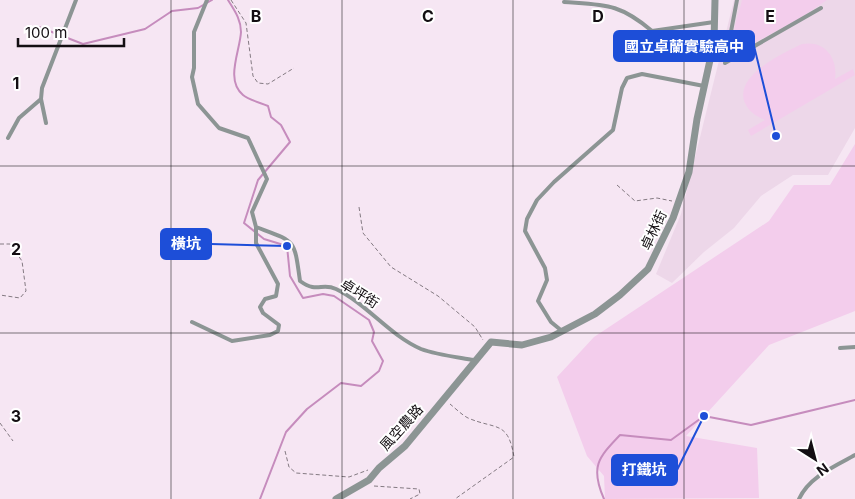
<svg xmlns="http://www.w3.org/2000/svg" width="855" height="499" font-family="Inter,'Noto Sans TC',sans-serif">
  <rect width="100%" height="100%" fill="#f6e6f3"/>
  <!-- built -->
  <path fill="#edd7e9" d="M734,0h121v128l-27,47h-35l-32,21 -27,32 -30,24 -32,31 -16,-9 25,-60z"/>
  <!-- green -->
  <path fill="#f3cdec" d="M742,0h85l-25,17 -61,33c-13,-16 -3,-31 1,-50z
    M802,44c23,-4 36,14 33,35l18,-10 2,6 -104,61 -3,-6 17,-10c-9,-4 -16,-8 -20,-17 -12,-27 38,-50 57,-59z
    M855,144v167l-86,34 -83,91 71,12 2,50 -154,1 -1,-23 -17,-20 -30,-79 37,-40 175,-116 25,-36h36z"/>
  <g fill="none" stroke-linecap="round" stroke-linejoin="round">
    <!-- stream -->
    <path stroke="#c68cbd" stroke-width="2" d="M228,0c6,10 13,19 13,32 -1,19 -16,48 2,63 6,5 18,8 25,11l3,11 10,8 9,17 -32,38 -14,43 20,16 23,7 3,30 13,22 20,-4 11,2 35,24 5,12 -2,9 11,20 -4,10 -18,15 -20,-3 -34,26 -21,23 -26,67
      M39,27l44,17 62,-15 27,-18 26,-3 14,-8
      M604,499c-14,-32 -6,-41 16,-64l51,5 33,-24 47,9 104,-25"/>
    <!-- path -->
    <path stroke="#847a82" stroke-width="1" stroke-dasharray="4 2.5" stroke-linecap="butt" d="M231,0l15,23 7,53 5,7 10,1 26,-16
      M617,185l18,16 22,-3 15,3
      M359,207l4,26 28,34 47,29 37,31 8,13
      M0,244h10l12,17 4,30 -6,7 -20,-3
      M450,404c5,4 12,11 18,14 28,12 40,2 46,39l-59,42
      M0,423l13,18
      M285,451l4,16 7,6 53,4 19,-7
      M374,486l45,3 1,5 -10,5"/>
    <!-- service -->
    <path stroke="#8c9594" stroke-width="4" d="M207,0l-13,32v36l-2,9 6,27 21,24 29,10 19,41 -15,33 4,15c40,15 38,11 44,54 18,13 21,1 36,8 31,15 53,46 85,60 16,6 36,8 53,11
      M737,0l-12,63 96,-55
      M564,2c41,3 55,1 88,29l62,-9
      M41,99l5,24
      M8,138l11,-20 22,-19 1,-11 34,-88
      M192,322l40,19 38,-6 8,-4 1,-6 -16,-12 -3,-6 5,-8 11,-3 2,-12 -22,-41v-16
      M562,331l-11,-9 -13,-21 9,-21 -2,-12 -20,-37 2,-12 10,-19 17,-18 59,-52 9,-42 5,-10 15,-4 62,12
      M840,348l15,-1
      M799,499c10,-22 36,-33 56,-44"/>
    <!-- minor -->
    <path stroke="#8c9594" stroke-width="7" d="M336,499l33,-19 10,-12 26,-22 86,-104 31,3 29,-8 44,-23 25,-19 28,-26 25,-51 16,-46 8,-53 17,-77 1,-42"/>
  </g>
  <!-- grid -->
  <path fill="none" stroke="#130e12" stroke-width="1" stroke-opacity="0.55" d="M171,0v499M342,0v499M513,0v499M684,0v499M0,166h855M0,333h855"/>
  <g text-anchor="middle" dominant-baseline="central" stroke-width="4" stroke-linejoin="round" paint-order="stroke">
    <!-- street labels -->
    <g font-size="14" fill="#130e12" stroke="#fff">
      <text transform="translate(653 230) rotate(-65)">卓林街</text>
      <text transform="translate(360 293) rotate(32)">卓坪街</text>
      <text transform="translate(401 427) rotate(-48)">風空農路</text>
    </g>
  </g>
  <g font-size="16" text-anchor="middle" font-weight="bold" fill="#130e12" stroke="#fff" stroke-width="4" stroke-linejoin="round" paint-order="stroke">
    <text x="256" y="22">B</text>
    <text x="428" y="22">C</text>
    <text x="598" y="22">D</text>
    <text x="770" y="22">E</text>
    <text x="16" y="89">1</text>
    <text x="16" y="255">2</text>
    <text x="16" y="422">3</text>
  </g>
  <!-- callouts -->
  <path fill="none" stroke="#1d4ed8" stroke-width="2" d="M776 136L754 46M287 246L211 244M704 416L677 470"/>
  <g fill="#1d4ed8" stroke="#fff" stroke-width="2">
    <circle cx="776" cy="136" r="5"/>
    <circle cx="287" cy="246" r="5"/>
    <circle cx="704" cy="416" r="5"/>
  </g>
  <g fill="#1d4ed8" stroke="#1d4ed8" stroke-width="2">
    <rect x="614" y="31" width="140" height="30" rx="5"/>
    <rect x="161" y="229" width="50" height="30" rx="5"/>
    <rect x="612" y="455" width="65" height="30" rx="5"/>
  </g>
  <g font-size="15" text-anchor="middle" font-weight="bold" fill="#fff">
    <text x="684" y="52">國立卓蘭實驗高中</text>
    <text x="186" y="249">橫坑</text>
    <text x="644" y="475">打鐵坑</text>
  </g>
  <!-- north arrow -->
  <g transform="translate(815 459) rotate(144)" stroke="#ffffff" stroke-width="4" paint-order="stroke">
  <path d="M0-4L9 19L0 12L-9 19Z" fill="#130e12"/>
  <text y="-8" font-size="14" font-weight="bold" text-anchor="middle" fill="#130e12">N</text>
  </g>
  <!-- scale -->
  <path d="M18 38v8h106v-8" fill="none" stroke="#130e12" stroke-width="2.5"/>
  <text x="25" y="38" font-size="15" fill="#130e12" stroke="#ffffff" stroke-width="4" paint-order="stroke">100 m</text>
</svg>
